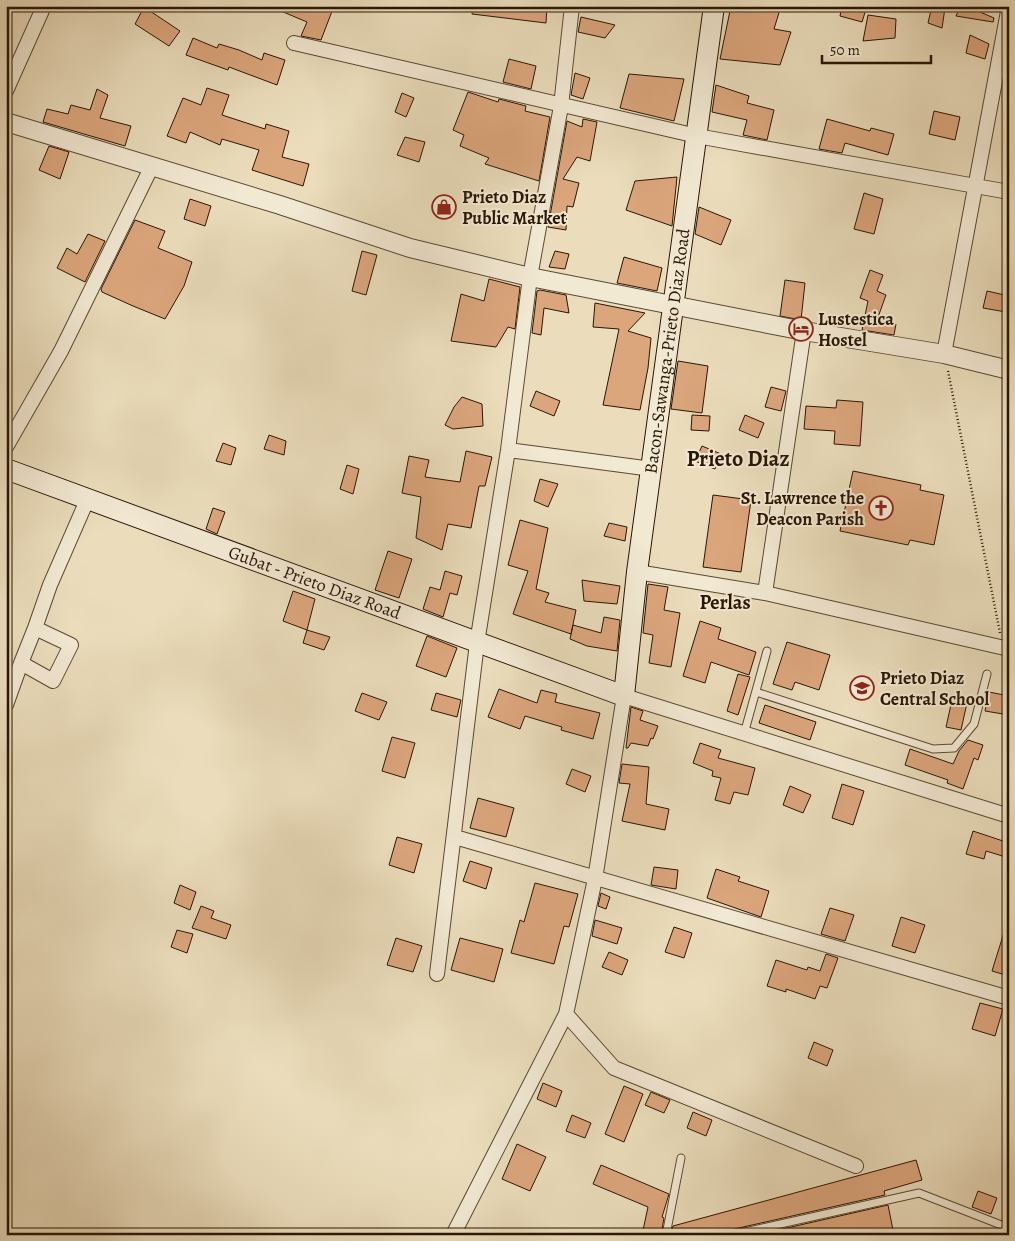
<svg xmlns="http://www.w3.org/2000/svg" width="1015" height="1241" font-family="Alegreya,serif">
  <rect width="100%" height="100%" fill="#ebddbc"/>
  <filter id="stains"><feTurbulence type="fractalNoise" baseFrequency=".004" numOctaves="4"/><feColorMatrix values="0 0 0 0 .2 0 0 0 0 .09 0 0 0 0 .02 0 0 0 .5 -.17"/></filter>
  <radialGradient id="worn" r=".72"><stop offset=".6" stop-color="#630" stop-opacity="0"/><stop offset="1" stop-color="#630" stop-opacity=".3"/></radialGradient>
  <!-- building -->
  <path fill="#dca67d" stroke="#291605" d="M269,6h65l-13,34 -20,-4 6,-14z
    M473,6h74l-1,17 -74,-9z
    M731,6h50l-7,23 17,3 -11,33 -60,-6z
    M842,6h25l-5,16 -22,-6z
    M932,6l13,2 -3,20 -14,-5z
    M960,6h6l28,12 -1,4 -37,-6z
    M144,7l36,24 -11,15 -34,-22z
    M868,15l28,4 -1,19 -32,3z
    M581,17l34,8 -10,13 -27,-6z
    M970,35l19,9 -4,15 -19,-6z
    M193,38l24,10 2,-4 20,6 23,10 2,-7 21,7 -8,25 -48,-18 -1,3 -42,-15z
    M509,59l27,7 -5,23 -28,-7z
    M575,73l15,5 -7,21 -12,-4z
    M629,74l55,5 -10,42 -54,-13z
    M716,85l33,11 -2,7 27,7 -7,30 -24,-5 4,-15 -35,-8z
    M207,88l22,7 -7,20 43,14 1,-5 23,7 -7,26 27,7 -6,22 -51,-16 7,-20 -37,-11 -2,6 -30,-13 -4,11 -19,-7 16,-38 18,7z
    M97,89l11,6 -8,23 31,8 -6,20 -82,-24 4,-13 21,5 3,-9 19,5z
    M468,92l30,10 1,-3 27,7 -1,5 25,6 -11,64 -54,-17 4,-6 -29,-12 4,-11 -11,-5z
    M402,93l12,5 -8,19 -11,-5z
    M934,111l26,6 -5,23 -26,-6z
    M583,119l14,3 -7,39 -13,-4 -14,22 16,4 -6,24 -6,-1 -1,24 -18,-3 19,-106 15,6z
    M827,119l43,12 1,-3 23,6 -6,21 -43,-12 -3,10 -23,-4z
    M405,137l20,5 -6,20 -22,-7z
    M49,146l20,6 -9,27 -21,-9z
    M677,177l-5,49 -46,-16 9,-29z
    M864,193l19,6 -9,35 -20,-5z
    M190,199l21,7 -6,20 -21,-7z
    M699,207l32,13 -10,25 -26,-11z
    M135,220l30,11 -7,17 34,14 -8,24 -19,33 -32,-13 -31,-14 -1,-3z
    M88,234l17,7 -20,41 -28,-14 10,-20 10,6z
    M362,251l15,4 -11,40 -14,-4z
    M555,251l14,3 -4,15 -16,-2z
    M624,257l38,11 -5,23 -40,-8z
    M870,270l13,5 -6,16 9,4 -9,25 19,4 -2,11 -32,-5 6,-29 -8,-3z
    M489,279l31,8 -5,42 -7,-2 -12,20 -45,-6 10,-47 23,7z
    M785,280l20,3 -4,37 -21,-4z
    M540,290l26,5 3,18 -25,-5 -3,27 -9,-2 5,-42z
    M987,291l22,5 -3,16 -23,-4z
    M595,303l50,10 -17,18 23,7 -3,30 -8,42 -37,-5 16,-76 -26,-2z
    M678,361l30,5 -6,47 -31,-4z
    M771,387l15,4 -5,20 -16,-4z
    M536,391l24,10 -6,15 -24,-10z
    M462,397l20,7 1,22 -30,3 -8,-4 9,-18z
    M837,400l26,2 -3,44 -26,-2 1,-13 -31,-2 2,-23 30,2z
    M692,415l18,1 -1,15 -18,-1z
    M745,415l19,8 -6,15 -19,-8z
    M269,435l17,6 -2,14 -20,-6z
    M223,443l13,5 -5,17 -15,-4z
    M702,446l19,8 -6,15 -20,-8z
    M466,451l26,6 -7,29h-6l-8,42 -23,-4 -6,26 -26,-12 5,-41 -19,-4 7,-37 20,4 -4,17 35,5z
    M347,465l12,4 -6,25 -13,-5z
    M853,471l68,14 -1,5 24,5 -10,50 -24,-5 -2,5 -68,-14z
    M540,479l18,5 -10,23 -14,-6z
    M713,495l38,5 -10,72 -38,-5z
    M213,508l12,4 -8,22 -11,-5z
    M520,520l28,8 -12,61 13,4 -4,9 31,8 -5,24 -58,-20 15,-43 -20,-6z
    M609,523l18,4 -2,14 -21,-5z
    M388,551l24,8 -13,39 -24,-8z
    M445,571l17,5 -5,19 -7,-2 -7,24 -20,-8 7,-22 10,3z
    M582,580l38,6 -3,18 -33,-3z
    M648,584l20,3 -4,23 16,3 -9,54 -22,-4 4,-28 -10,-2z
    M293,591l22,8 -8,31 -24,-9z
    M604,617l16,3 -3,31 -30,-5 -17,-7 3,-14 28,8z
    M700,621l21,7 -3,11 38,13 -7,23 -38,-13 -6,21 -22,-7z
    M307,630l23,7 -6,13 -21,-7z
    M427,636l30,12 -11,29 -30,-11z
    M787,642l43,13 -11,35 -24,-8 -3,8 -19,-6z
    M738,674l12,3 -12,38 -11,-4z
    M499,689l38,14 4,-13 16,4 -2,8 45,11 -7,26 -32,-9 1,-3 -37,-11 -5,13 -32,-12z
    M989,692l20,4v19l-24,-4z
    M362,693l25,9 -8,18 -24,-9z
    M436,693l25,7 -4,17 -26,-7z
    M952,700l15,3 -6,27 -15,-3z
    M765,705l51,17 -6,18 -51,-17z
    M631,707l12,4 -3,9 18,6 -5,13 -2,-1 -3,8 -17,-3 -3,5h-2z
    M392,737l23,6 -10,35 -23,-7z
    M968,740l15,5 -5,15 -4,-2 -11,31 -16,-6 1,-3 -43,-15 5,-16 43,15 6,-13z
    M700,743l21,7 -3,8 37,10 -7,27 -14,-3 -4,12 -15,-4 6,-22 -9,-2 1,-5 -20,-8z
    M622,764l27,3 -3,37 23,5 -4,21 -43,-9 8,-37 -11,-1z
    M572,769l19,7 -6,16 -19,-8z
    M842,784l22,7 -11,34 -21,-7z
    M790,786l21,9 -8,18 -20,-8z
    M478,798l36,10 -8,29 -36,-9z
    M973,831l36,12v15l-23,-7 -2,8 -18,-5z
    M397,837l25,7 -8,29 -25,-8z
    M470,861l22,7 -6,21 -23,-8z
    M654,867l24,3 -2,19 -25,-4z
    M716,869l24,8 -2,4 31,10 -8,26 -54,-19z
    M535,883l43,11 -9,33 -5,-1 -10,38 -43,-11 9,-33 4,2z
    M180,885l16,7 -6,18 -16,-7z
    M601,893l9,4 -4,12 -8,-3z
    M201,906l13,5 -3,7 20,7 -5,14 -34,-11z
    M830,908l24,7 -9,26 -24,-7z
    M901,917l24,8 -10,28 -23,-7z
    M595,920l27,8 -5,16 -25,-8z
    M1006,926l3,1v49l-17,-5z
    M674,927l18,6 -8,25 -19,-6z
    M177,930l16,4 -6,19 -16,-6z
    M396,938l26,8 -9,26 -26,-7z
    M460,938l43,11 -9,33 -43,-12z
    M609,952l19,8 -6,15 -20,-8z
    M826,954l12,4 -11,30 -7,-2 -5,13 -29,-10v3l-19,-6 9,-26 31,10 1,-3 12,4z
    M980,1003l23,6 -8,27 -23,-7z
    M814,1042l19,8 -6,16 -19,-8z
    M543,1083l19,8 -6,16 -19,-8z
    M624,1086l19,8 -19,48 -19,-8z
    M651,1092l19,8 -6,13 -19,-8z
    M693,1112l19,8 -6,16 -19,-8z
    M572,1115l19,8 -6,15 -19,-7z
    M517,1144l29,13 -16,34 -28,-12z
    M916,1160l6,20 -38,11 1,4 -155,35 -4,5h-55l2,-9z
    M601,1165l68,29 -7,23 2,1 -3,17h-19l6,-28 -55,-23z
    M978,1191l19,7 -6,16 -19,-7z
    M888,1205l6,30h-138z"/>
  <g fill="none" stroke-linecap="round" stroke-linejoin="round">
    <!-- service casing -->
    <g stroke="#5a4833" stroke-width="9">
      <path id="service" d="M756,692l177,57 21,-1 20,-24 13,-50
        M744,734l23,-83
        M666,1235l15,-77
        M731,1235l188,-42 90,35"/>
    </g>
    <!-- minor casing -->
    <g stroke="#5a4833" stroke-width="16">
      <path id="minor" d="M294,43l403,93 312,56
        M6,91l38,-85
        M944,354l65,-348
        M6,447l55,-96 91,-185
        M508,450l144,19
        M637,572l128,21 39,-262
        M765,593l244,56
        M35,628l36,17 -18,36 -32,-18z
        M35,628l15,-43 38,-87
        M6,705l15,-42
        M455,837l554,161
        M437,974l40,-331 31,-193 22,-173 31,-171 11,-100
        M566,1014l48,54 242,98
        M453,1235l113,-221 29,-135 29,-183 385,120"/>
    </g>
    <!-- tertiary casing -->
    <g stroke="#5a4833" stroke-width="20">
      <path id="tertiary" d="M6,122l274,83 130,43 120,29 274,54 140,23 65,16"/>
    </g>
    <!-- secondary casing -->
    <g stroke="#291605" stroke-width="22">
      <g id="secondary">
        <path id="s1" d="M6,469l618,227 13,-124 77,-566"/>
      </g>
    </g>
    <!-- path -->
    <path stroke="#291605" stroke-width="2.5" stroke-dasharray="1 2.5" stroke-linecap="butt" d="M948,371l52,262"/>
    <!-- service -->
    <use href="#service" stroke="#f2e9d3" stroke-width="7"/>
    <!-- minor -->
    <use href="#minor" stroke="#f2e9d3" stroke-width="14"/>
    <!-- tertiary -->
    <use href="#tertiary" stroke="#f2e9d3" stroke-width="18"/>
    <!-- secondary -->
    <use href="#secondary" stroke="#f2e9d3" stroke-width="20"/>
  </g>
  <!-- icons -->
  <defs>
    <g id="shop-ring" transform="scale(1.25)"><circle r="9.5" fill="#f2e9d3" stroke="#8f2418" stroke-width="1.5"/><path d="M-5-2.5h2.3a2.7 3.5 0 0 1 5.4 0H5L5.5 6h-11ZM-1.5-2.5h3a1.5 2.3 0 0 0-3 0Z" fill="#8f2418"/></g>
    <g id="hotel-ring" transform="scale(1.25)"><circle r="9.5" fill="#f2e9d3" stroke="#8f2418" stroke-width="1.5"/><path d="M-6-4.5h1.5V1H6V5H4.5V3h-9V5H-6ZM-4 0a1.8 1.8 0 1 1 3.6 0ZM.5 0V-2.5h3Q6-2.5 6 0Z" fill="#8f2418"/></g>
    <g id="church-ring" transform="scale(1.25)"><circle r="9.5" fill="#f2e9d3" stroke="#8f2418" stroke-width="1.5"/><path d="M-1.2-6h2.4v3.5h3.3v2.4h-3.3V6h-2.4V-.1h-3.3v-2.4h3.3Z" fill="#8f2418"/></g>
    <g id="school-ring" transform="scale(1.25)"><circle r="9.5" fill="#f2e9d3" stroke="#8f2418" stroke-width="1.5"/><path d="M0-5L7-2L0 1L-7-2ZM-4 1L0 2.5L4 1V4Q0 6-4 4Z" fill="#8f2418"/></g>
  </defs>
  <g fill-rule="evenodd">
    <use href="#shop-ring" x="444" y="207"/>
    <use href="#hotel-ring" x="801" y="329"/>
    <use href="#church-ring" x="881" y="508"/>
    <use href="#school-ring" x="862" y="688"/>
  </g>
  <g text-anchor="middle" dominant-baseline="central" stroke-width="4" stroke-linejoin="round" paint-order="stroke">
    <!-- poi labels -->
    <g font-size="18" font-weight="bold" fill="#291605" stroke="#f2e9d3" text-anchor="start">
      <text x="462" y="197">Prieto Diaz<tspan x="462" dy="21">Public Market</tspan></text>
      <text x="818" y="319">Lustestica<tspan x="818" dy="21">Hostel</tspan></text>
      <text x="864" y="498" text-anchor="end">St. Lawrence the<tspan x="864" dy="21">Deacon Parish</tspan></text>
      <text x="880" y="678">Prieto Diaz<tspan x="880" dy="21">Central School</tspan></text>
    </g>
    <!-- street labels -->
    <g font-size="18" fill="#291605" stroke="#f2e9d3">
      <text stroke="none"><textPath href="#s1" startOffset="1006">Bacon-Sawanga-Prieto Diaz Road</textPath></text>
      <text stroke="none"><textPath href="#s1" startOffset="329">Gubat - Prieto Diaz Road</textPath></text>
    </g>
    <!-- quarter labels -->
    <g font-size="20" font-weight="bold" fill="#291605" stroke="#f2e9d3">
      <text x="725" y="602">Perlas</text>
    </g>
    <!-- district labels -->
    <g font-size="22" font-weight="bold" fill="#291605" stroke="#f2e9d3">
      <text x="738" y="459">Prieto Diaz</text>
    </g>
  </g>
  <!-- margin -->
  <rect width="1015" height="1241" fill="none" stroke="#ebddbc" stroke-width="25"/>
  <rect x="8" y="8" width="1000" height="1226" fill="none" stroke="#291605" stroke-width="2.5"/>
  <rect x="12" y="12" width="990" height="1216" fill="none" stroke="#291605"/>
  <!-- scale -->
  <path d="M822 55v8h109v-8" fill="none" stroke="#291605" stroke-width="2.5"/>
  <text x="830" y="55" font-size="15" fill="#291605" stroke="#f2e9d3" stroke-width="4" paint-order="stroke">50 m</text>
  <rect width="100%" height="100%" filter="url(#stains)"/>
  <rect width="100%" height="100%" fill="url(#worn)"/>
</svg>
